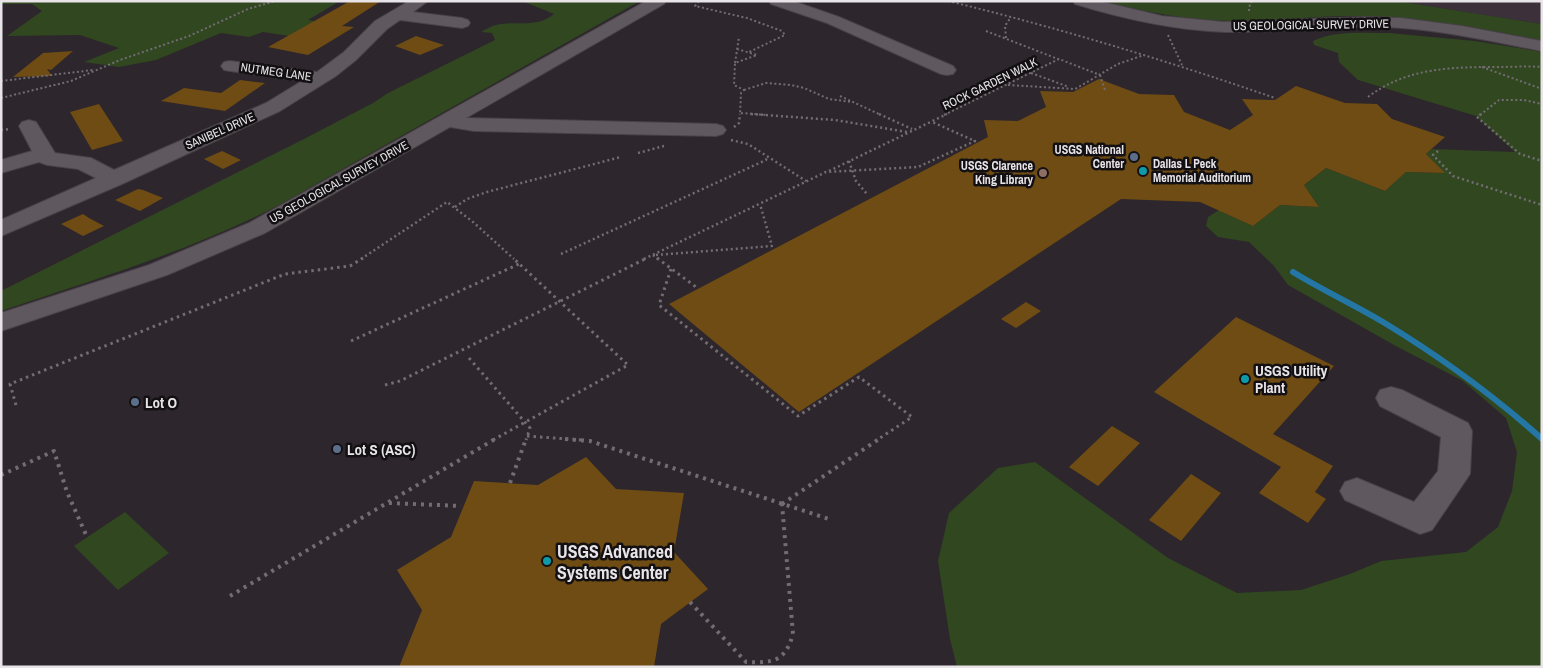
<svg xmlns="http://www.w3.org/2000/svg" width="1543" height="668" font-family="'Archivo Narrow',sans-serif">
  <rect width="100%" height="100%" fill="#2d262c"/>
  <!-- built -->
  <path fill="#3c313b" d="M1397,1h145v23z"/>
  <!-- green -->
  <path fill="#304720" d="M2,1h338l-32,19 18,3 -24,15 -39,-6 -14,5 -28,-4 -65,27 -37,7 -35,-5 35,-14 -39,-13 -73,1 35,-25 -10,-7h-31z
    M522,1h118l-361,204c-89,46 -183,74 -278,106v-20l301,-151 71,-37 15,-10 107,-53 -3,-7 -11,-1c4,-2 10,-6 15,-7 20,-5 40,4 58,-11z
    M1102,1h295l145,23v16c-61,-11 -122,-24 -184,-24 -39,-1 -79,5 -118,5 -47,0 -93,-8 -138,-20z
    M1389,33l86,8 67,11v615h-585l-7,-28 -12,-78 11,-48 49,-45 37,-6 133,96 69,35 64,-3 49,-16 31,-13 85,-9 32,-25 14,-36 5,-39 -11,-34 -43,-37 -69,-36 -106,-60 -14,-19 -25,-24 -31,-5 -12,-11 2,-9 11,-7 34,16 27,-21 39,2 -15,-22 22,-17 59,23 21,-19 38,1 -18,-19 6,-5 83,3 -39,-36 -118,-36 -19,-18 -1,-9 -24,-8 -1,-4c21,-11 53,-8 76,-8z
    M125,512l44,41 -51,37 -44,-44z"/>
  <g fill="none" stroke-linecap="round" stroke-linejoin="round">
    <!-- stream -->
    <path stroke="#2477a4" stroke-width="6" d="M1293,272c29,18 60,32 90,50 56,34 110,73 159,117"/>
  </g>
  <!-- building -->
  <path fill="#6e4c13" d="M350,1h31l-39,25 12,1 -46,28 -40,-8z
    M416,36l28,9 -24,10 -25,-9z
    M73,51l-22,19 -4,-1 5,7 -39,1 30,-24z
    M1099,79l40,15 35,1 10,17 46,18 23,-15 -11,-16 33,1 21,-14 49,17 32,1 15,15 53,18 -19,17 19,19 -39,-1 -21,19 -59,-23 -22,17 15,22 -39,-2 -27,21 -53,-24 -79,-3 -322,213 -130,-108 319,-167 -4,-17 34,1 28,-14 -6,-16 33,1z
    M240,80l25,3 -40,28 -64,-10 23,-13 37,5z
    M99,104l24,37 -31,9 -22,-38z
    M222,151l19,9 -18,9 -19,-10z
    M138,189l5,1 20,8 -23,13 -25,-11z
    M83,214l6,4 15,8 -21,10 -22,-12z
    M1026,302l15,9 -25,17 -15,-9z
    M1236,317l98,49 -61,68 60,32 -18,26 11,7 -18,24 -49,-30 22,-26 -127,-75z
    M1112,426l28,17 -42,43 -29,-19z
    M586,457l30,32 68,4 -10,59 34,37 -47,35 -7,43h-255l23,-57 -25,-40 54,-33 23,-56 64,4z
    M1191,474l30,19 -40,48 -32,-21z"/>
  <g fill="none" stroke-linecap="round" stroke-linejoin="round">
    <!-- minor casing -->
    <g stroke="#484248" stroke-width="2">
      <path id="minor" d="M409,1h19l-15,11 49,6 6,2 2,3 -2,3 -6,2 -62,-8 -13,9 -31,31 -20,16 -56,35 -158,73 -121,52v-16l95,-42 -18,-9 -31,-4 -8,-3 -38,11v-13l31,-9 -13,-25 3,-4 7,-2 7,2 19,31 36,5 23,12 152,-67 36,-22 -72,-10 -6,-1 -3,-4 3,-4 6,-1 87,11 27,-20 31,-31z
        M646,1h20l-2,3 -198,114 250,6 7,2 3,4 -3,4 -7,2 -242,-5 -24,-4 -185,106 -98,42 -166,56v-18l148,-48 100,-42z
        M769,1h24l46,16 114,49 3,4 -3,4 -6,1 -6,-1 -114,-51 -56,-19z
        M1073,1h26l63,15 62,6 140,-5 37,1 61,8 80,15v10c-53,-10 -107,-23 -162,-24 -52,-1 -103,6 -155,5 -51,-2 -101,-13 -150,-28z
        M1391,387l11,3 66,33 4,8 -2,43 -38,56 -12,4 -75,-34 -5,-9 5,-9 12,-4 57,24 24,-31 3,-34 -61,-31 -4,-8 4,-8z"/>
    </g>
    <!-- path-far3 -->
    <path stroke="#736d73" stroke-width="2" stroke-dasharray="2 2.5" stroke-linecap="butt" d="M699,1l-4,5 52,12 35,13 3,4 -36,17
      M948,1c111,27 220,60 327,97
      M1249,11l1,-8 3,-2
      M986,31l72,28
      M1168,35l14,30
      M1006,38l-1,-12 6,-9
      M737,49l20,6 -22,8 -1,22 10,5 -3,3 -1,22
      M735,63l4,-26
      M1482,67l60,22
      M1031,73l38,14
      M1100,75l5,15
      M1,81l92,-11
      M1008,85l67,4 43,-25 26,-9
      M744,90l22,-7 25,2 13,3 25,11 23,3
      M840,96l41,19
      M1368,97c38,-29 82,-30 128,-30 15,0 31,-1 46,0
      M1,98l70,-17 49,-21 69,-24 59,-27 27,-8
      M741,113l26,2
      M944,115l115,-56 41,16
      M1480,115l19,-15h25l18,4"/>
    <!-- path-far2 -->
    <path stroke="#736d73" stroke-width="2.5" stroke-dasharray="2 3" stroke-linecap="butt" d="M751,114l84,6 72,12
      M879,114l33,15
      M1481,114l-4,3 43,37 22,7
      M734,127l5,-4 1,-9
      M1,130l10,-1
      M731,140l17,4 58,37
      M1438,151l-5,4 20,21 89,29
      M638,153l26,-7
      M849,161l7,20 11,13
      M829,171l118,-57
      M455,207l12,-8 20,-7 134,-35
      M561,254l205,-94 1,-4
      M653,255l5,4
      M656,255l116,-9 -12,-42
      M361,259l86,-57 26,20 41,37
      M644,259l182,-87 92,-5 57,-26 -43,-19"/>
    <!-- path-far1 -->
    <path stroke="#736d73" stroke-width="3" stroke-dasharray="2.5 4" stroke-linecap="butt" d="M657,258l39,29
      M671,269l-12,36 139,111 61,-39 53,40 -35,23
      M351,341l170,-78
      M469,358l61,70 -4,12
      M385,385l15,-4 247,-123
      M16,405l-6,-21 275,-110 65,-8 13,-8
      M527,436l54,4
      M493,440l135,-75 -115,-107"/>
    <!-- path -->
    <path stroke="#736d73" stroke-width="4" stroke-dasharray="3 5" stroke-linecap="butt" d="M565,439l25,2 242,79
      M1,475l53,-24 13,41 20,45
      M510,483l16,-44
      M389,503l72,3
      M782,504l97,-65
      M230,596l265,-157
      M690,602l56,60c27,1 39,0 47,-28l-11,-130"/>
    <!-- minor -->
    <use href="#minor" fill="#60585f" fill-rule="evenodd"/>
  </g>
  <!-- markers -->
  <g fill="#5c6f8a" stroke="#131013" stroke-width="2">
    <circle cx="1134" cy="157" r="5"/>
    <circle cx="135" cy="402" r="5"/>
    <circle cx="337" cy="449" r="5"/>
  </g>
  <g fill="#0f9aa8" stroke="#131013" stroke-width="2">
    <circle cx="1143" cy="171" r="5"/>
    <circle cx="1245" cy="379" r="5"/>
    <circle cx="547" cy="561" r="5"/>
  </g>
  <circle fill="#8d6e63" stroke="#131013" stroke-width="2" cx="1043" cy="173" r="5"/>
  <g text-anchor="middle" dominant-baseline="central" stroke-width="5" stroke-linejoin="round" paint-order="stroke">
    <!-- far-street labels -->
    <g font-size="12" fill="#e8e4e8" stroke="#131013">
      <text transform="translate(1311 25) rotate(-1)">US GEOLOGICAL SURVEY DRIVE</text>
      <text transform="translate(276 72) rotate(8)">NUTMEG LANE</text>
      <text transform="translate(990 84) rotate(-26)">ROCK GARDEN WALK</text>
      <text transform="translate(220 131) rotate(-24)">SANIBEL DRIVE</text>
      <text transform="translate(339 182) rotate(-29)">US GEOLOGICAL SURVEY DRIVE</text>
    </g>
    <!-- far-poi labels -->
    <g font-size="12" font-weight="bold" fill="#e8e4e8" stroke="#131013" text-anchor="end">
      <text x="1124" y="150">USGS National<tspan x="1124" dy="14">Center</tspan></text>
      <text x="1153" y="164" text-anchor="start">Dallas L Peck<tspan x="1153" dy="14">Memorial Auditorium</tspan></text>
      <text x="1033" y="166">USGS Clarence<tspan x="1033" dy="14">King Library</tspan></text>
    </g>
    <!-- poi labels -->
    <g font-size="15" font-weight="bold" fill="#e8e4e8" stroke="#131013" text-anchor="start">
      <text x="1255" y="370">USGS Utility<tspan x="1255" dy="17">Plant</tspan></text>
      <text x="145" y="402">Lot O</text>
      <text x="347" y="449">Lot S (ASC)</text>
    </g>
    <!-- near-poi labels -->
    <g font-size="18" font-weight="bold" fill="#e8e4e8" stroke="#131013" text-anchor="start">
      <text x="557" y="551">USGS Advanced<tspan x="557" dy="21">Systems Center</tspan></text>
    </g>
  </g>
  <!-- border -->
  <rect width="1543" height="668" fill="none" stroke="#e8e4e8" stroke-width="5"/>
</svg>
